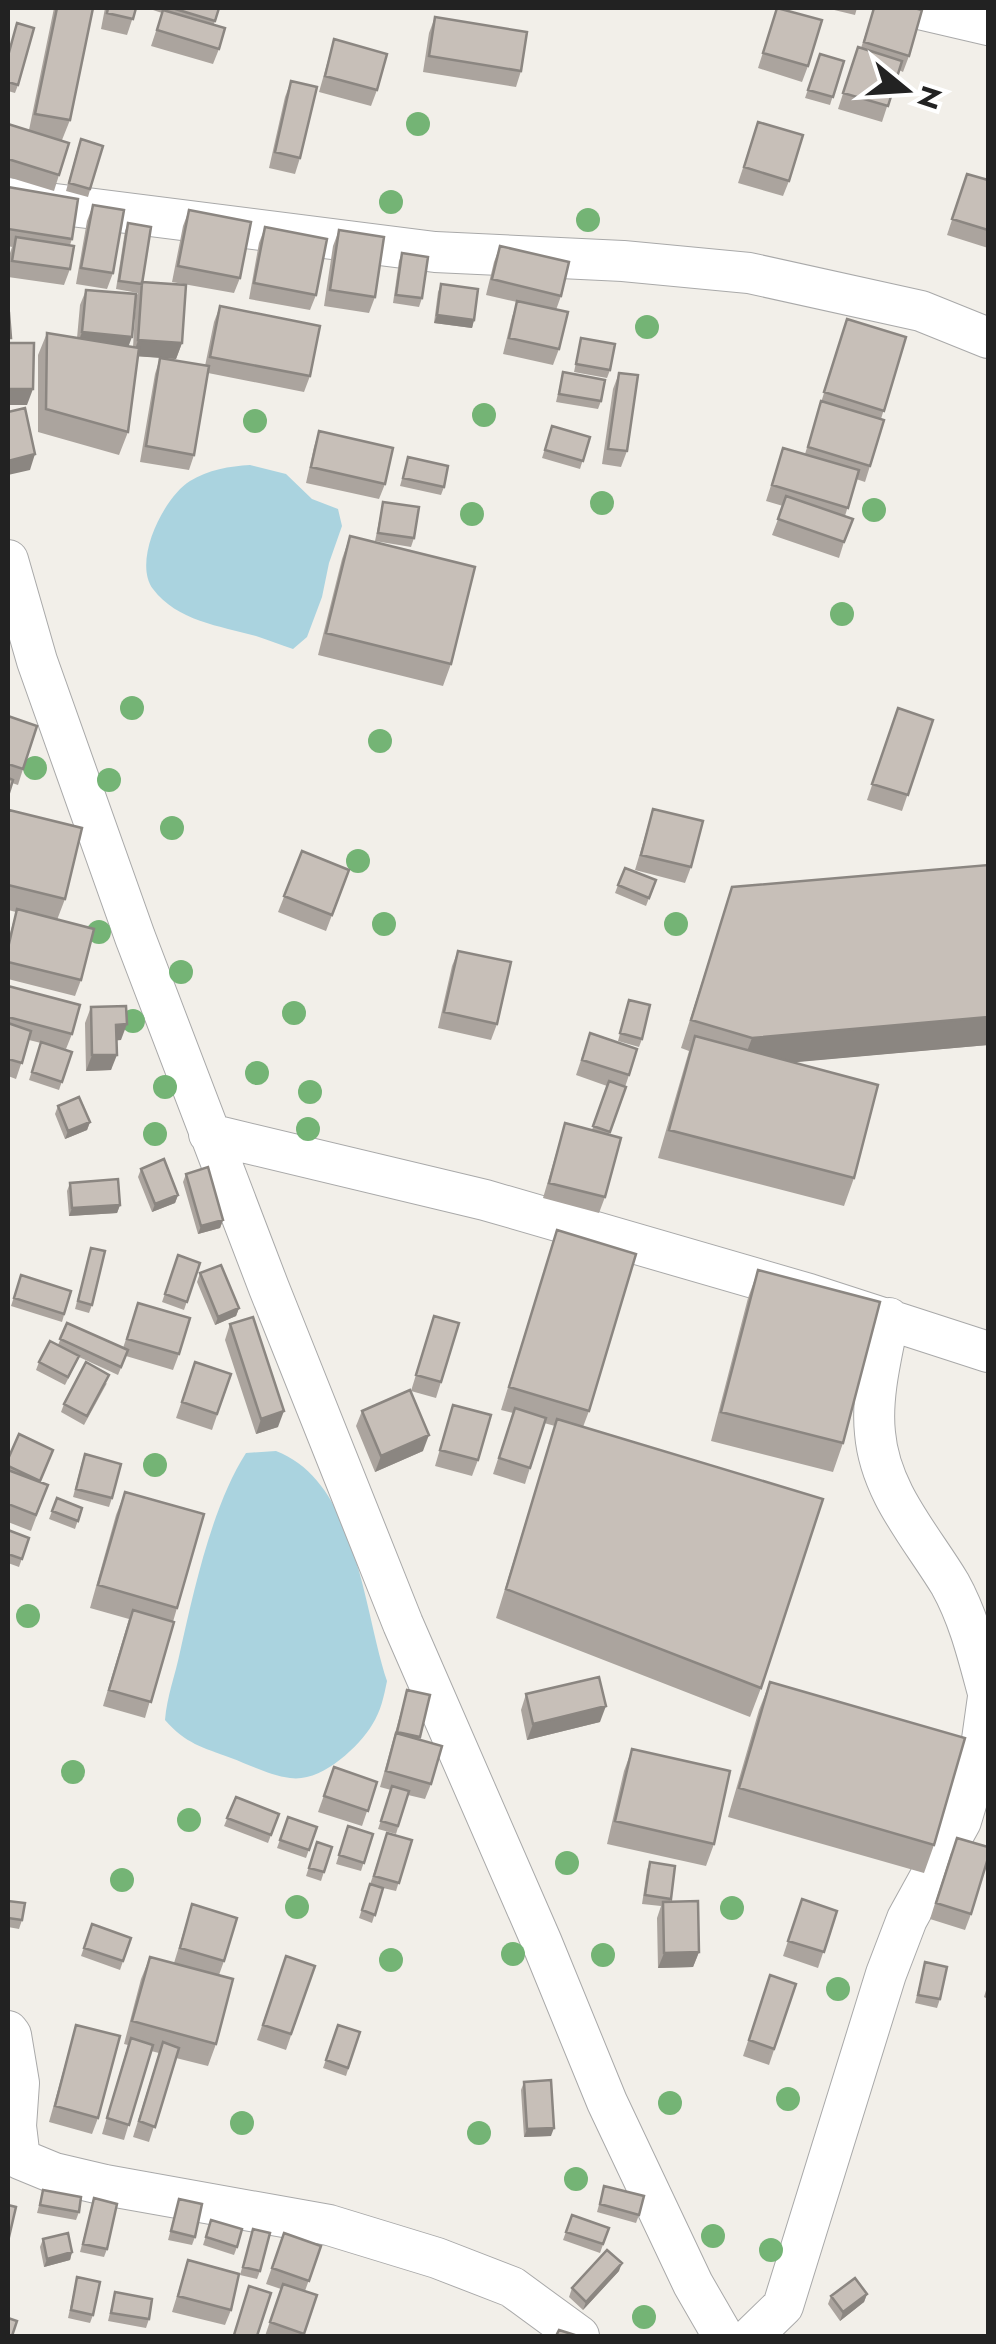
<svg xmlns="http://www.w3.org/2000/svg" width="996" height="2344" font-family="Jost,sans-serif">
  <rect width="100%" height="100%" fill="#f2efe9"/>
  <!-- water -->
  <path fill="#aad3df" d="M250,465l36,9 26,25 26,10 4,17 -13,37 -7,34 -15,40 -14,12c-13,-4 -24,-9 -37,-13 -36,-10 -79,-15 -103,-47 -21,-28 11,-92 37,-108 18,-11 40,-15 60,-16z
    M276,1451c81,31 87,158 111,230 -3,15 -6,30 -15,44 -14,23 -52,58 -82,53 -19,-2 -40,-13 -59,-20 -29,-11 -45,-14 -66,-38 2,-24 10,-44 15,-68 14,-62 32,-146 66,-199z"/>
  <g fill="none" stroke-linecap="round" stroke-linejoin="round">
    <!-- minor casing -->
    <g stroke="#a9a9a9" stroke-width="42">
      <path id="minor" d="M915,8l73,17
        M8,198l427,54 188,9 126,12 172,38 67,27
        M8,560l29,101 98,276 134,351 134,336 139,319 65,159 86,182 30,52
        M209,1134l276,66 324,94 179,58
        M889,1318c-7,36 -18,78 -14,115 5,59 46,103 75,151 19,34 28,72 38,109
        M8,2031l3,4 8,48 -3,43 4,33 34,14 51,12 224,40 108,33 75,29 67,49
        M752,2336l31,-30 103,-332 21,-55 54,-98 18,-60 9,-64"/>
    </g>
    <!-- minor -->
    <use href="#minor" stroke="#fff" stroke-width="40"/>
  </g>
  <!-- trees -->
  <g fill="#74b475">
    <circle cx="418" cy="124" r="12"/>
    <circle cx="391" cy="202" r="12"/>
    <circle cx="588" cy="220" r="12"/>
    <circle cx="647" cy="327" r="12"/>
    <circle cx="484" cy="415" r="12"/>
    <circle cx="255" cy="421" r="12"/>
    <circle cx="602" cy="503" r="12"/>
    <circle cx="874" cy="510" r="12"/>
    <circle cx="472" cy="514" r="12"/>
    <circle cx="842" cy="614" r="12"/>
    <circle cx="132" cy="708" r="12"/>
    <circle cx="380" cy="741" r="12"/>
    <circle cx="35" cy="768" r="12"/>
    <circle cx="109" cy="780" r="12"/>
    <circle cx="172" cy="828" r="12"/>
    <circle cx="358" cy="861" r="12"/>
    <circle cx="384" cy="924" r="12"/>
    <circle cx="676" cy="924" r="12"/>
    <circle cx="99" cy="932" r="12"/>
    <circle cx="181" cy="972" r="12"/>
    <circle cx="294" cy="1013" r="12"/>
    <circle cx="133" cy="1021" r="12"/>
    <circle cx="257" cy="1073" r="12"/>
    <circle cx="165" cy="1087" r="12"/>
    <circle cx="310" cy="1092" r="12"/>
    <circle cx="308" cy="1129" r="12"/>
    <circle cx="155" cy="1134" r="12"/>
    <circle cx="155" cy="1465" r="12"/>
    <circle cx="28" cy="1616" r="12"/>
    <circle cx="73" cy="1772" r="12"/>
    <circle cx="189" cy="1820" r="12"/>
    <circle cx="567" cy="1863" r="12"/>
    <circle cx="122" cy="1880" r="12"/>
    <circle cx="297" cy="1907" r="12"/>
    <circle cx="732" cy="1908" r="12"/>
    <circle cx="513" cy="1954" r="12"/>
    <circle cx="603" cy="1955" r="12"/>
    <circle cx="391" cy="1960" r="12"/>
    <circle cx="838" cy="1989" r="12"/>
    <circle cx="788" cy="2099" r="12"/>
    <circle cx="670" cy="2103" r="12"/>
    <circle cx="242" cy="2123" r="12"/>
    <circle cx="479" cy="2133" r="12"/>
    <circle cx="576" cy="2179" r="12"/>
    <circle cx="713" cy="2236" r="12"/>
    <circle cx="771" cy="2250" r="12"/>
    <circle cx="644" cy="2317" r="12"/>
  </g>
  <!-- wall -->
  <path fill="#aba49e" d="M54,8h39l-23,112 -8,20 -3,35 -5,16 -46,-14v-53l21,6z
    M105,8h31l-9,27 -26,-6z
    M147,8h72l-5,16 5,25 -6,15 -62,-18 11,-33z
    M777,8l31,58 -6,16 -44,-14z
    M826,8h31l-2,7z
    M874,8l35,48 -6,16 -4,-2 -17,52 -44,-13 20,-62 3,1z
    M435,17l86,54 -5,16 -93,-15 6,-39z
    M334,39l43,51 -6,16 -52,-14z
    M8,54l10,31 -3,8 -7,-2z
    M820,54l24,7 -14,44 -25,-7z
    M291,81l9,77 -5,16 -26,-6 16,-71z
    M758,122l31,59 -6,15 -45,-13z
    M103,146l-15,51 -22,-6 12,-44z
    M967,174l21,6v68l-41,-13z
    M8,187l64,52 -2,6v24l-6,16 -56,-8 2,-24 2,-6 -4,-1z
    M93,205l20,68 -6,16 -31,-5 11,-63z
    M189,210l51,68 -6,15 -62,-11 11,-56z
    M128,223l14,59 40,61 -6,16 -38,-3 -10,76 -9,23 -81,-23v-77l9,-22 30,5 3,-33 6,-15 43,56 4,1 3,-50 2,-4 -22,-4 9,-58z
    M265,227l51,68 -6,15 -61,-11 10,-56z
    M339,230l36,67 -6,16 -45,-7 9,-60z
    M500,246l61,50 -5,14 3,39 -6,16 -50,-11 9,-37 5,-15 -31,-7 8,-33z
    M402,253l20,45 -3,9 -26,-4 6,-42z
    M441,284l33,36 -2,8 -38,-5 4,-31z
    M220,306l90,70 -6,16 -96,-19 -14,82 -5,15 -49,-8 15,-88 5,-16 45,8 9,-44z
    M847,319l59,18 -25,82 -11,47 -5,16 -9,-3 -11,37 -1,26 -5,16 -67,-23 11,-29 -17,-5 17,-53 22,6z
    M581,338l29,32 -3,8 -33,-6z
    M563,372l38,29 -3,8 -42,-7z
    M619,373l8,78 -6,16 -19,-3 11,-75z
    M552,426l38,11 -10,32 -38,-11z
    M319,431l66,53 -6,15 -73,-16 8,-36z
    M408,457l36,30 -3,8 -41,-9z
    M383,502l31,36 -3,9 -36,-6z
    M350,536l101,128 -8,22 -125,-31 24,-96z
    M898,708l35,12 -31,91 -35,-11z
    M8,716l15,53 -5,16 -6,-2 -4,13z
    M653,809l38,58 -6,16 -50,-13z
    M8,814l57,85 -8,21 24,60 -6,16 -67,-17v-38l8,-29 -8,-2z
    M302,851l47,19 -23,61 -48,-19z
    M988,865v180l-195,17 61,116 -10,28 -186,-48 31,-107 -8,-3 51,-161z
    M656,880l-10,26 -31,-13 3,-8z
    M458,951l39,73 -6,16 -53,-12 14,-62z
    M8,986l64,48 -6,15 -16,-4 22,7 -13,38 -30,-10 12,-37 -12,-3 -13,39 -8,-3z
    M629,1000l13,39 -3,8 -21,-6z
    M91,1007l30,33h-4l-6,30 -25,1 -1,-48z
    M590,1033l39,42 -20,60 -4,62 -6,16 -56,-15 22,-75 27,7 15,-44 -31,-11z
    M58,1106l32,16 -3,8 -22,9 -10,-25z
    M141,1169l37,26 -3,8 -23,9 -14,-35z
    M186,1174l37,46 -3,8 -22,6 -15,-52z
    M70,1183l50,22 -3,8 -48,3 -2,-25z
    M557,1230l32,181 -6,16 178,261 -11,29 -254,-99 59,-192 -11,-3 -19,61 -32,-10 20,-61 -12,-3z
    M91,1248l1,57 -3,8 -14,-4z
    M178,1255l22,8 -16,47 -22,-8z
    M758,1270l85,173 -10,29 -122,-31 37,-143z
    M200,1273l39,35 -3,8 -21,9 -18,-43z
    M21,1275l50,16 -9,31 -51,-16z
    M138,1303l41,51 -6,16 -47,-14 -8,19 -39,-18 -14,28 -29,-15 3,-8 19,-17 9,-22 56,25z
    M434,1316l7,66 -5,16 -25,-7z
    M230,1324l48,103 -22,7 -31,-94z
    M195,1362l36,12 -19,56 -36,-12z
    M107,1383l-23,42 -23,-13 3,-8z
    M453,1405l25,55 -6,16 -37,-10z
    M362,1411l61,40 -48,21 -19,-46z
    M8,1459l32,23 8,3 -17,46 -23,-9z
    M82,1462l30,36 -3,9 -36,-10z
    M125,1492l52,116 -32,110 -42,-12 26,-87 -39,-11 26,-93z
    M57,1498l25,10 -7,21 -26,-10z
    M8,1530l21,8 -10,29 -11,-4z
    M770,1682l164,163 -10,28 -196,-56 31,-107z
    M407,1690l23,5 -11,45 12,44 -6,15 -17,-4 -12,39 -18,-5 13,-39 -11,-3z
    M526,1694l74,28 -73,18 -6,-30z
    M632,1749l82,95 -8,22 -99,-22 17,-73z
    M334,1767l43,15 -15,44 -44,-14z
    M236,1797l43,17 -11,29 -44,-17z
    M288,1817l29,10 -11,31 -29,-10z
    M348,1826l25,8 -12,37 -25,-7z
    M387,1833l25,7 -16,51 -13,-3 -11,35 -13,-5z
    M317,1842l15,5 -11,34 -15,-5z
    M951,1853l20,61 -6,16 -35,-11z
    M650,1862l21,37 -1,3 29,50 -6,15 -35,1 -1,-50 4,-12 -19,-2 5,-34z
    M802,1899l35,12 -19,57 -35,-12z
    M8,1901l14,19 -3,9 -11,-2z
    M192,1904l32,57 -5,14 -3,69 -8,22 -32,-8 -27,84 -16,-5 26,-84 -8,-2 -27,89 -22,-6 26,-89 -4,-1 17,-65 9,-22 24,6z
    M92,1924l39,14 -11,32 -39,-14z
    M286,1956l29,10 -29,84 -29,-10z
    M925,1962l15,37 -3,9 -22,-5z
    M770,1975l26,9 -27,81 -26,-9z
    M988,1984v15l-4,-2z
    M76,2025l22,93 -6,16 -43,-12z
    M338,2025l22,7 -14,44 -23,-8z
    M524,2082l27,54 -27,1 -3,-47z
    M604,2186l35,29 -3,8 -39,-11z
    M43,2190l36,22 -3,8 -39,-7z
    M94,2198l13,51 -3,8 -24,-5z
    M179,2199l16,38 -3,8 -24,-5z
    M572,2215l37,13 -9,25 -37,-13z
    M211,2220l26,27 -3,8 -31,-10z
    M253,2229l7,42 -3,8 -17,-4z
    M284,2233l37,13 -16,45 12,4 -14,41h-38l16,-47 -15,-5z
    M43,2239l29,13 -2,8 -26,7 -4,-20z
    M188,2260l43,50 -6,15 -53,-13z
    M619,2271l-36,39 -14,-13 3,-9z
    M77,2277l16,38 -3,8 -22,-5z
    M115,2292l34,27 -3,9 -38,-7z
    M867,2294l-3,8 -24,19 -12,-17 3,-8z"/>
  <!-- shaded-wall -->
  <path fill="#8b8681" d="M437,315l37,5 -2,8 -38,-5z
    M82,332l50,5 -6,16 -50,-5z
    M138,340l44,3 -6,16 -43,-3z
    M8,389h25l-6,16h-19z
    M35,454l-5,16 -22,5v-14z
    M988,1017v28l-247,22 11,-29z
    M127,1024l-6,16 -10,1 5,-16z
    M92,1055h25l-6,15 -25,1z
    M90,1122l-3,8 -22,9 3,-8z
    M178,1195l-3,8 -23,9 3,-8z
    M120,1205l-3,8 -48,3 3,-8z
    M223,1220l-3,8 -22,6 3,-8z
    M239,1308l-3,8 -21,9 3,-8z
    M284,1411l-6,16 -22,7 5,-15z
    M429,1435l-6,16 -48,21 6,-16z
    M606,1706l-6,16 -73,18 6,-16z
    M699,1952l-6,15 -35,1 6,-15z
    M554,2128l-3,8 -27,1 3,-8z
    M72,2252l-2,8 -26,7 3,-8z
    M622,2263l-3,8 -36,39 3,-8z
    M867,2294l-3,8 -24,19 3,-9z"/>
  <!-- building -->
  <path fill="#c7bfb8" stroke="#8b8681" stroke-width="2.5" d="M57,8h36l-23,112 -35,-6z
    M108,8h28l-3,11 -26,-6z
    M172,8h47l-4,13z
    M777,8l45,12 -14,46 -45,-13z
    M874,8h40l8,2 -13,46 -45,-14z
    M163,10l62,18 -6,21 -62,-19z
    M435,17l92,15 -6,39 -92,-15z
    M17,23l17,5 -16,57 -10,-3v-26z
    M334,39l53,15 -10,36 -52,-14z
    M858,47l44,14 -14,45 -45,-13z
    M820,54l24,7 -11,36 -25,-7z
    M291,81l26,6 -17,71 -25,-6z
    M758,122l45,13 -14,46 -45,-14z
    M8,124l61,19 -10,32 -51,-16z
    M81,139l22,7 -13,43 -21,-6z
    M967,174l21,6v50l-36,-11z
    M8,187l70,12 -6,40 -64,-10z
    M93,205l31,5 -11,63 -32,-5z
    M189,210l62,12 -11,56 -62,-12z
    M128,223l23,4 -9,57 -23,-3z
    M265,227l62,12 -11,56 -62,-12z
    M339,230l45,7 -9,60 -45,-7z
    M16,237l58,9 -4,23 -58,-8z
    M500,246l69,16 -8,34 -69,-17z
    M402,253l26,4 -6,41 -26,-3z
    M142,282l44,3 -4,58 -44,-3z
    M441,284l37,5 -4,31 -37,-5z
    M86,290l50,4 -4,43 -50,-5z
    M517,301l51,11 -9,37 -50,-11z
    M220,306l100,20 -10,50 -100,-19z
    M8,313h1l2,25h-3z
    M847,319l59,18 -22,74 -60,-19z
    M47,333l92,15 -11,84 -82,-23z
    M581,338l34,6 -5,26 -34,-6z
    M8,343h26l-1,46h-25z
    M160,358l49,8 -15,89 -48,-9z
    M563,372l42,8 -4,21 -42,-7z
    M619,373l19,2 -11,76 -19,-2z
    M821,401l63,19 -14,46 -62,-19z
    M25,408l10,46 -27,7v-49z
    M552,426l38,11 -7,24 -38,-11z
    M319,431l74,17 -8,36 -74,-17z
    M783,448l76,22 -11,38 -76,-23z
    M408,457l40,9 -4,21 -41,-9z
    M786,496l67,23 -9,23 -66,-23z
    M383,502l36,5 -5,31 -36,-5z
    M350,536l125,31 -24,97 -125,-31z
    M898,708l35,12 -25,75 -36,-11z
    M8,716l29,10 -14,43 -15,-5z
    M8,778l5,2 -5,16z
    M653,809l50,12 -12,46 -50,-12z
    M9,810l73,18 -17,71 -57,-14v-69z
    M302,851l47,19 -17,45 -48,-19z
    M988,865v152l-236,21 -61,-18 41,-133z
    M625,868l31,12 -7,18 -31,-13z
    M17,909l77,20 -13,51 -73,-18v-14z
    M458,951l53,11 -14,62 -53,-12z
    M8,986l72,19 -8,29 -64,-17z
    M629,1000l21,5 -8,34 -22,-6z
    M126,1006l1,18 -11,1 1,30h-25l-1,-48z
    M8,1023l23,8 -9,32 -14,-4z
    M590,1033l47,16 -8,26 -47,-15z
    M695,1036l183,49 -24,93 -185,-48z
    M41,1042l31,10 -10,30 -30,-10z
    M609,1081l17,6 -16,45 -17,-6z
    M79,1097l11,25 -22,9 -10,-25z
    M565,1123l56,15 -16,59 -56,-14z
    M164,1159l14,36 -23,9 -14,-35z
    M208,1167l15,53 -22,6 -15,-52z
    M118,1179l2,26 -48,3 -2,-25z
    M557,1230l79,24 -47,157 -80,-24z
    M91,1248l14,3 -13,54 -14,-4z
    M178,1255l22,8 -13,39 -22,-8z
    M221,1265l18,43 -21,9 -18,-44z
    M758,1270l122,32 -37,141 -122,-31z
    M21,1275l50,16 -7,23 -50,-16z
    M138,1303l52,15 -11,36 -52,-15z
    M434,1316l25,7 -18,59 -25,-7z
    M253,1317l31,94 -23,8 -31,-95z
    M67,1323l61,27 -7,17 -61,-28z
    M50,1341l29,15 -11,21 -29,-15z
    M86,1362l23,13 -22,41 -23,-12z
    M195,1362l36,12 -14,40 -35,-12z
    M410,1390l19,45 -48,21 -19,-45z
    M453,1405l38,10 -13,45 -38,-10z
    M515,1408l31,10 -16,50 -31,-10z
    M557,1419l266,80 -62,189 -255,-99z
    M19,1434l34,16 -13,31 -32,-15v-7z
    M85,1454l36,10 -9,34 -36,-9z
    M8,1470l40,15 -12,30 -28,-11z
    M125,1492l79,22 -27,94 -79,-23z
    M57,1498l25,10 -4,13 -26,-10z
    M8,1530l21,8 -7,21 -14,-5z
    M133,1610l41,12 -23,80 -42,-12z
    M599,1677l7,29 -73,18 -7,-30z
    M770,1682l195,56 -31,107 -195,-57z
    M407,1690l23,5 -10,42 -23,-5z
    M396,1733l46,13 -11,38 -45,-13z
    M632,1749l98,22 -16,73 -99,-23z
    M334,1767l43,15 -9,29 -44,-15z
    M392,1786l17,5 -11,35 -17,-5z
    M236,1797l43,17 -8,21 -44,-17z
    M288,1817l29,10 -8,23 -29,-10z
    M348,1826l25,8 -9,29 -25,-8z
    M387,1833l25,7 -13,43 -25,-7z
    M957,1838l31,9v11l-17,56 -35,-11z
    M317,1842l15,5 -8,25 -15,-4z
    M650,1862l25,4 -4,33 -26,-4z
    M370,1884l13,4 -8,27 -13,-5z
    M802,1899l35,12 -13,41 -36,-11z
    M8,1901l17,2 -3,17 -14,-2z
    M698,1901l1,51 -35,1 -1,-51z
    M192,1904l45,14 -13,43 -44,-13z
    M92,1924l39,14 -8,23 -39,-13z
    M286,1956l29,10 -24,68 -28,-9z
    M150,1957l83,22 -17,65 -84,-23z
    M925,1962l22,5 -7,32 -22,-4z
    M770,1975l26,9 -22,65 -25,-9z
    M76,2025l44,11 -22,82 -43,-12z
    M338,2025l22,7 -12,36 -22,-8z
    M131,2038l22,7 -24,80 -22,-7z
    M163,2042l16,6 -24,79 -16,-6z
    M551,2080l3,48 -27,1 -3,-47z
    M604,2186l40,10 -5,19 -39,-11z
    M43,2190l38,7 -2,15 -39,-7z
    M94,2198l23,6 -10,45 -24,-5z
    M179,2199l23,5 -7,33 -24,-6z
    M8,2205l8,2 -7,30h-1z
    M572,2215l37,13 -6,16 -37,-12z
    M211,2220l31,9 -5,18 -31,-10z
    M253,2229l17,4 -10,38 -17,-4z
    M68,2233l4,19 -25,7 -4,-20z
    M284,2233l37,13 -12,35 -37,-13z
    M607,2250l15,13 -36,39 -14,-14z
    M188,2260l51,14 -8,36 -53,-14z
    M77,2277l23,5 -7,33 -22,-5z
    M855,2278l12,16 -24,18 -12,-16z
    M283,2284l34,11 -13,39 -34,-12z
    M249,2286l22,7 -14,43h-18l-5,-1z
    M115,2292l37,7 -3,20 -38,-6z
    M8,2318l9,3 -5,15h-4z
    M559,2330l19,6h-22z"/>
  <!-- border -->
  <rect width="996" height="2344" fill="none" stroke="#222222" stroke-width="20"/>
  <!-- north arrow -->
  <g transform="translate(906 90) rotate(108)" stroke="#ffffff" stroke-width="8" paint-order="stroke">
  <path d="M0-8L18 38L0 25L-18 38Z" fill="#222222"/>
  <text y="-15" font-size="28" font-weight="bold" text-anchor="middle" fill="#222222">N</text>
  </g>
</svg>
